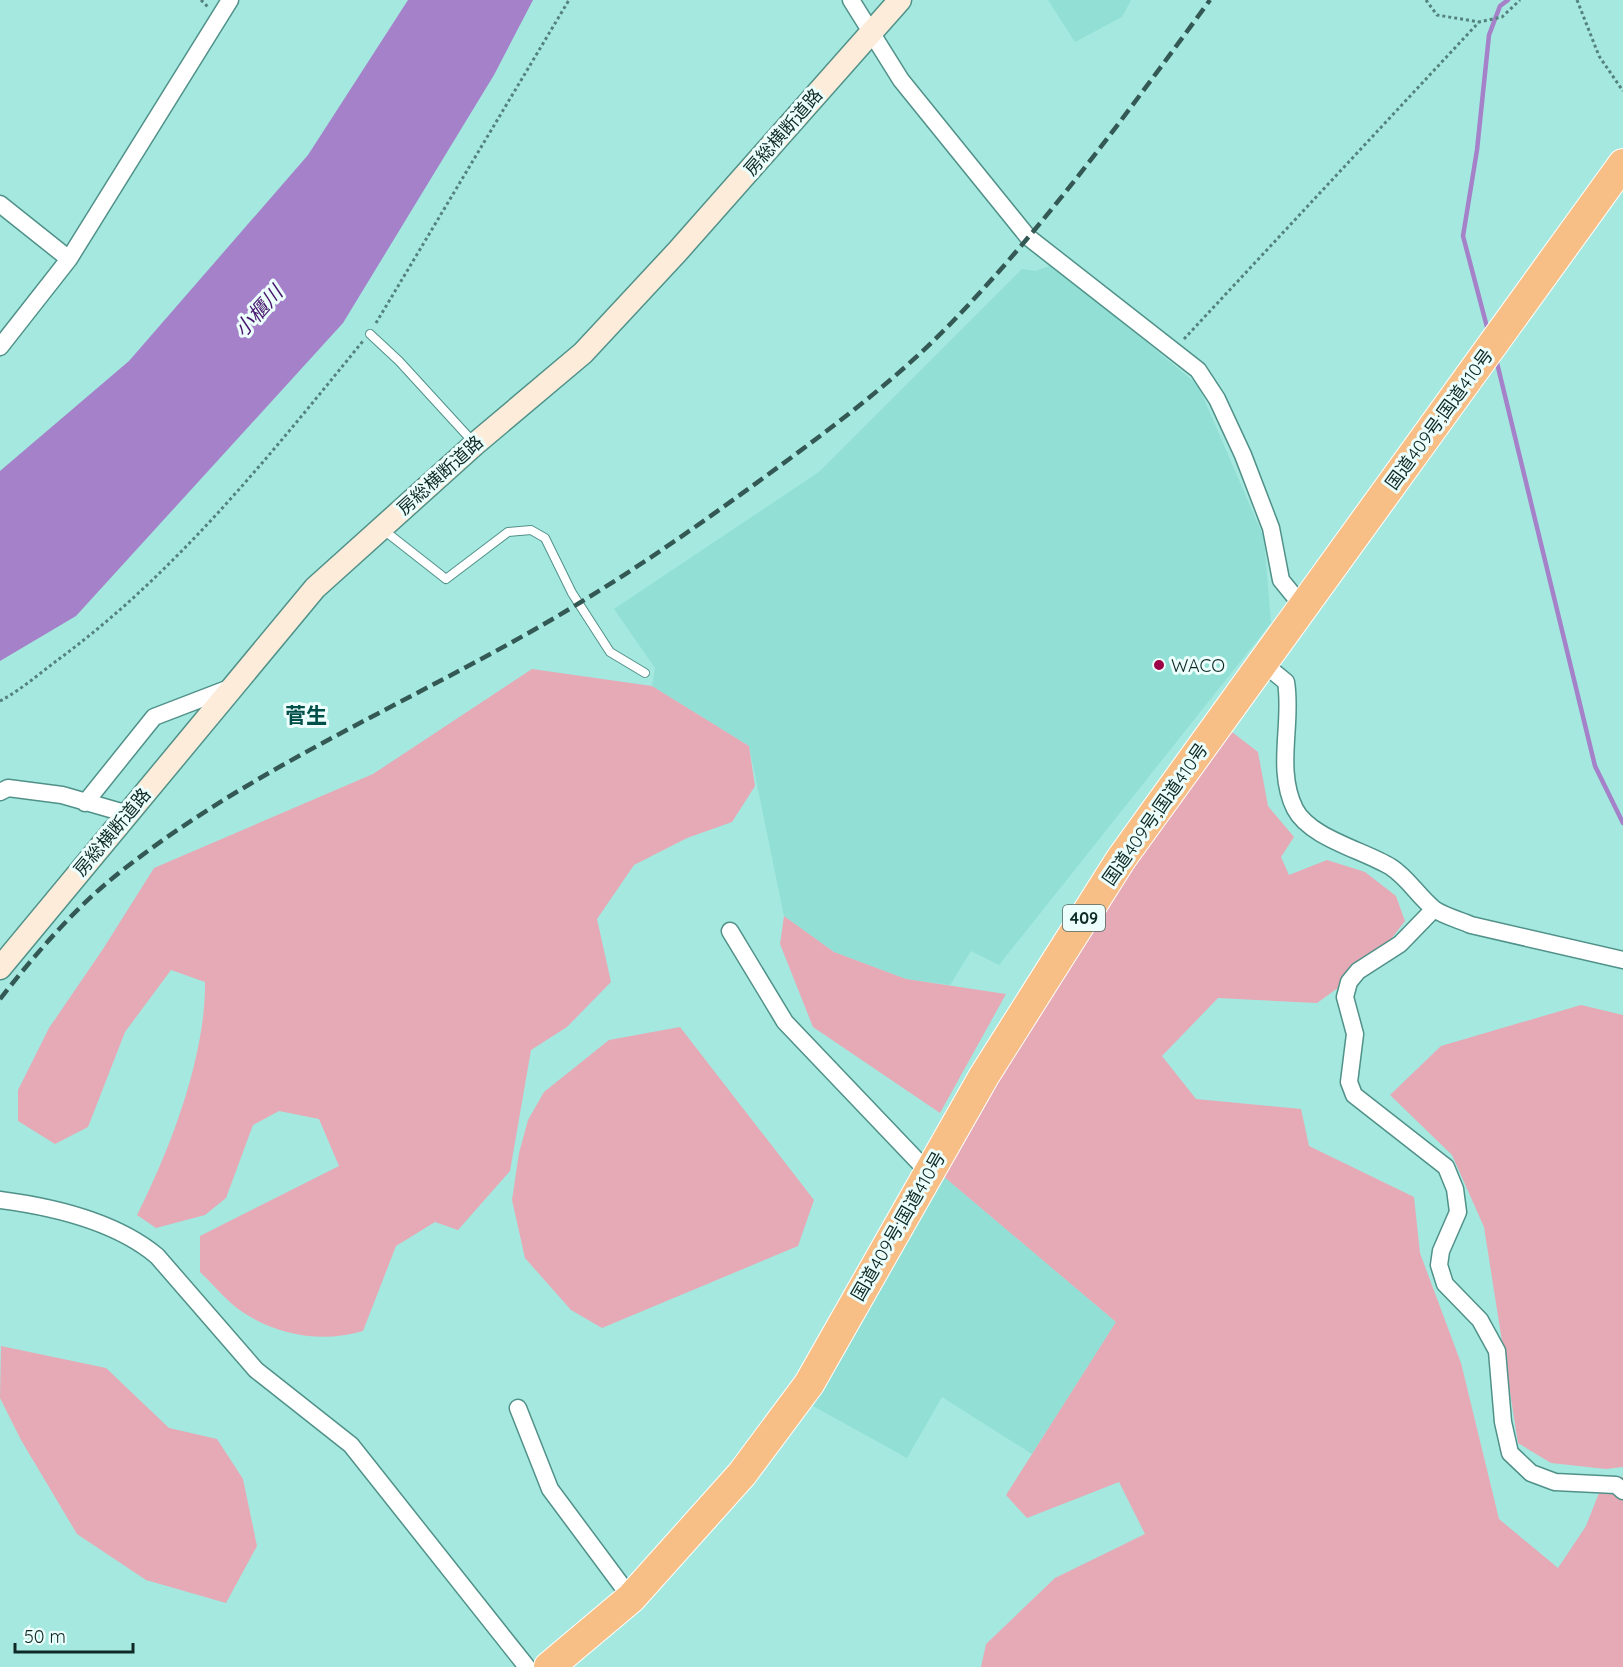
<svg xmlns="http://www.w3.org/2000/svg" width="1623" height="1667" font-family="Quicksand,'Noto Sans JP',sans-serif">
  <rect width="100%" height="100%" fill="#a5e8df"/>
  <!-- built -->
  <path fill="#91dfd5" d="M1048,0h83l-9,17 -47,25z
    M1053,265l145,120 66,153 7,85 -272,342 -28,-14 -21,34 -44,-6 -72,-27 -50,-36 -35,-170 -97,-60 3,-18 -41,-59 205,-137 203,-203 13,2z
    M943,1176l173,146 -84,132 -90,-57 -35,61 -94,-52z"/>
  <!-- green -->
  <path fill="#e5aab6" d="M532,669l120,17 97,60 6,40 -23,36 -45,16 -53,27 -37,54 14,63 -44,45 -36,23 -21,121 -52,59 -23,-8 -39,24 -33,85c-40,12 -83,5 -119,-18 -16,-10 -30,-28 -44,-41v-36l139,-70 -20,-47 -40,-8 -26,14 -27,73 -21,17 -49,13 -19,-13c33,-65 69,-159 68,-233l-34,-12 -46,62 -37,95 -33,17 -37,-23v-31l31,-62 54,-79 51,-81 219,-94z
    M1232,732l26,20 10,54 26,31 -13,20 8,18 38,-15 38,12 31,24 9,25 -17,22v9l-71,51 -99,-5 -56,58 34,43 105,10 8,37 105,51 6,56 41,110 38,156 59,49 28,-42 20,-51 17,2v190h-642l5,-23 69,-66 90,-44 -26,-52 -92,36 -21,-23 110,-173 -173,-146 106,-182 171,-255z
    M784,916l50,36 72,27 100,15 -66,119 -127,-86 -33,-83z
    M1581,1005l42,10v452l-17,2 -55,-6 -33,-20 -34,-216 -32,-72 -62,-60 51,-49z
    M680,1027l134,173 -16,46 -196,82 -31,-18 -46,-52 -13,-58 7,-47 9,-33 16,-28 65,-52z
    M1,1346l105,22 63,60 48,11 26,40 14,67 -31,57 -80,-23 -69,-46 -56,-94 -21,-42z"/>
  <!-- water -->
  <path fill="#a481c9" d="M408,0h125l-39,75 -151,248 -267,293 -76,45v-190l129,-110 179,-206z"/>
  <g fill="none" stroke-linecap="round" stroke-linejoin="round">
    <!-- stream -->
    <path stroke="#a481c9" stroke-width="4.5" d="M1487,327l-24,-91 14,-86 12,-115 11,-29 8,-6
      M1497,363l98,403 28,57"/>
    <!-- lane casing -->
    <g stroke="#509189" stroke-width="10">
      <path id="lane" d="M370,334l29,27 76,83
        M381,528l65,51 62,-47 23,-2 14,8 27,55 38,59 35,21"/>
    </g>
    <!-- street casing -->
    <g stroke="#509189" stroke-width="19">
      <path id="street" d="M851,0l50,80 127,157 170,133 19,29 26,56 28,73 10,52 22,27
        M0,204l69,55
        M0,347l69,-88 161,-259
        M1263,663l23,19c7,41 -11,87 9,127 15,29 68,41 96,58 17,11 27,29 43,42 10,7 26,11 37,16l152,35
        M0,792l8,-4 54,7 66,19
        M85,803l69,-86 78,-30
        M1434,909l-34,35 -42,27 -9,11 -4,15 10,37 -6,48 5,13 92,72 9,22 3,23 -17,39 -2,14 6,19 35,36 17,31 6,71 7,31 21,20 24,9 61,3 7,6
        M730,931l55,91 143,150
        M0,1200c54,7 115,21 157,56l99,114 95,75 176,222
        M518,1408l32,81 81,109"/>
    </g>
    <!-- secondary casing -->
    <g stroke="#509189" stroke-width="25">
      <path id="secondary" d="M0,968l315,-380 160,-144 108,-91 94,-101 223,-252"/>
    </g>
    <!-- highway casing -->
    <g stroke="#fff" stroke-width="32">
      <path id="highway" d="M549,1667l82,-69 111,-124 67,-90 175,-308 137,-217 502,-695"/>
    </g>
    <!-- path -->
    <path stroke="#54827c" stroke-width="3" stroke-dasharray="3 3" stroke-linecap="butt" d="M201,0l7,7
      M1426,0l11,15 42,7
      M1577,0l22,56 24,35
      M376,323l193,-323
      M1184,339l295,-317 23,-5 18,-17
      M0,701c21,-11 40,-28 59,-42 119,-88 211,-204 304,-318"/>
    <!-- lane -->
    <use href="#lane" stroke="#fff" stroke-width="8"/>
    <!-- street -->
    <use href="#street" stroke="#fff" stroke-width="16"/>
    <!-- secondary -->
    <use href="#secondary" stroke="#fdecda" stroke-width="22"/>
    <!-- highway -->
    <use href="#highway" stroke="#f7be85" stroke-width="30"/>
    <!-- rail -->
    <path stroke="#345955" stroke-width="4.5" stroke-dasharray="12 6" stroke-linecap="butt" d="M0,999c34,-43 71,-87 114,-122 141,-114 314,-181 467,-275 64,-39 125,-82 185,-126 67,-49 133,-98 190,-158 94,-98 174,-209 254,-318"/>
  </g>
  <!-- markers -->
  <circle fill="#9e0246" stroke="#ecfffc" stroke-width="2" cx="1159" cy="665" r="6"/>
  <g text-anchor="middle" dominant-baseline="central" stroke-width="6" stroke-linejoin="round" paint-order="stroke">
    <!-- shield labels -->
    <rect fill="#ecfffc" stroke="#516a67" stroke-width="1.5" x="1063" y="905" width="42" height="26" rx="4.5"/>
    <g font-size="16" font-weight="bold" fill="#0e2a27">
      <text x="1084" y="918">409</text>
    </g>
    <!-- street labels -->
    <g font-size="18" fill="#0e2a27" stroke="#ecfffc">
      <text transform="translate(783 132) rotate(-49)">房総横断道路</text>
      <text transform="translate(1439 419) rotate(-54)">国道409号;国道410号</text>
      <text transform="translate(440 475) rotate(-42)">房総横断道路</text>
      <text transform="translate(1155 814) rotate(-55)">国道409号;国道410号</text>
      <text transform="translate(112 832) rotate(-50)">房総横断道路</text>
      <text transform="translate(898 1226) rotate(-60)">国道409号;国道410号</text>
    </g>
    <!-- poi labels -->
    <g font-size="18" fill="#0e2a27" stroke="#ecfffc" text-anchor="start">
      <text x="1171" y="665">WACO</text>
    </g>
    <!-- water labels -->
    <g font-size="20" font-style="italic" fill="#48176d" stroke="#ecfffc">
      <text transform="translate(258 311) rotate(-48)">小櫃川</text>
    </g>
    <!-- quarter labels -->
    <g font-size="21" font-weight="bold" fill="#004f49" stroke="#ecfffc">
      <text x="306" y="715">菅生</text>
    </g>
  </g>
  <!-- scale -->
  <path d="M15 1643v9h118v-9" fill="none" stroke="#0e2a27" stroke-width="3"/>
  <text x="24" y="1643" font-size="18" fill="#0e2a27" stroke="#ecfffc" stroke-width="4.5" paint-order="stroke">50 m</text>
</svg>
